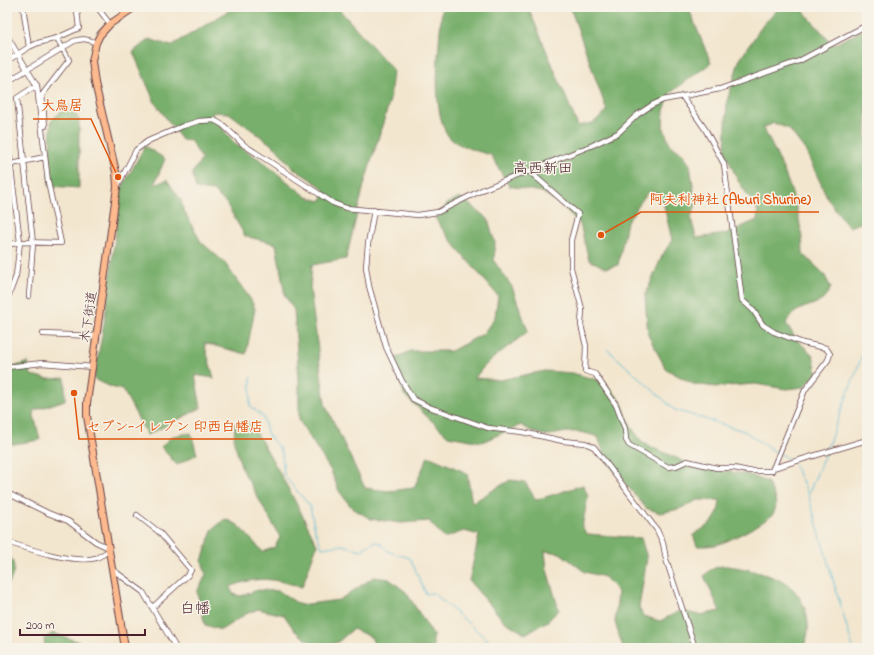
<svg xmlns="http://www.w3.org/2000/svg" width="874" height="655" font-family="'Indie Flower','Klee One',sans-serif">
  <rect width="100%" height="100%" fill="#f7f3e8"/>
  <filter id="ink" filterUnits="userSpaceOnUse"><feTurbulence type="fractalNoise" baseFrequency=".025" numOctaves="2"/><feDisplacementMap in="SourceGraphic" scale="8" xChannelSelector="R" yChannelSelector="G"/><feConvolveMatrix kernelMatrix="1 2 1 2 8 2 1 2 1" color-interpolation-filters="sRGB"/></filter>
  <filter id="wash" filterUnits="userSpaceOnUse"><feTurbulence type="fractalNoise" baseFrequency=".012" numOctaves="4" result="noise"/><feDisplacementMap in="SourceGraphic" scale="16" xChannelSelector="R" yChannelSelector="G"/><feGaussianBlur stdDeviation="0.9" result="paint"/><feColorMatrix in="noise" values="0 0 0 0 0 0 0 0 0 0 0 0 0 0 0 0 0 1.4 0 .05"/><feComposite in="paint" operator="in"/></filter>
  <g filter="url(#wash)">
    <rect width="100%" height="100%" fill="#f3e6cf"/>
    <!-- forest -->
    <path fill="#78af6c" stroke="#61674c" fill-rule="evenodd" d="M235,7h102l56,63 -3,30 -26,85 -18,74 -34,6 -2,23 15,116 40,84 23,3 26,-3 14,-32 39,17 5,30 38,-23 15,2 11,18 47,-15 5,11 -6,31 5,7 54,4 6,20 -8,49 4,9 17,5 20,-10 20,4 20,-4 -16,-35c5,-6 11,-9 19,-10 12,-1 58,11 67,20 16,15 24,42 13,62h-180l-8,-26 3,-30 -13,-15 -20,-5 -25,-19 -15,-2 2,19 12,40 -11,11 -23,13 -21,-13 -35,-40 10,-46 -15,-4 -20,7 -15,-17 -28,2 -30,-4 -19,-11 -13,-17 -8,-20 -32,-51v-40l-5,-70 -9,-14 -9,-52 -31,-8 -19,-33 -13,-12 -17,-2 -4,-16 10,-14 -12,-19h-8l-27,-37 -22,-51 16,-13 22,7zM213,112l16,1 47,35 17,20 26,17 6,6 -4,10 -14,-4 -48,-38 -24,-15 -23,-28z
      M442,7h86l50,119 15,-3 14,-12 -37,-104h118l23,56 -41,30 -6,18 -1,15 7,19 12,8 8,12 6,40 -5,12 5,21 29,-4 32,-14 1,-9 -21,-32 -12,-28 2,-50 12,-40 23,-35 14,-15 7,-4h17l33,38 34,-17 -1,193 -17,6 -20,-26 -24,-51 -16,-21 -15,-6 -11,5c21,39 39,81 40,126l21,20 7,14c-3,4 -6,11 -10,13 -14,7 -28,7 -35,22l10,16 17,16 4,18 -13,14 -18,2 -31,-5 -39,3 -23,-3 -27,-15 -18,-34 -3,-39 17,-40 10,-16 -9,-38 -8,-10 -8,1 -20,29 -9,43 -12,3 -17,-8 -9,-36 -19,-19 -19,-13 -33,-6 -18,-31c-11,-3 -35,-9 -42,-18 -20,-26 -9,-98 -7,-130z
      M68,105l11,14v69l-30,-2 2,-65z
      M145,146l20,13 -11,26 13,-5 14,20 2,9 18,33 23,20 27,38 4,9 -9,45 -42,-11 10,35 -19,-3 6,33 -54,27 -24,-45 -12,-3 -17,-8 10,-55 17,-135z
      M460,197l28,22 7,24 -1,18 18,26 16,44c-18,16 -40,27 -53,47l25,2 45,-9 27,2 33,9 16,19 10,26 12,16 51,23 56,9 17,7c5,9 13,21 6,32 -5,7 -47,29 -57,31 -6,1 -13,1 -19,1l-4,-11c17,-11 25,-13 27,-35h-22l-19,9 -19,4 -14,-5 -39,-46 -9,-25c-6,-2 -12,-4 -19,-5 -28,-2 -28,12 -58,-7l-39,17 -34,-6 -44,-41 -10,-36 16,-8h41l32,-17 12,-17 3,-21c-21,-26 -45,-50 -63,-78l13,-15z
      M28,362l3,13 17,4 17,-1v22l-32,11 7,29 -33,5v-76z
      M242,421l9,3c24,39 46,79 66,121l-15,42c-29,-8 -43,-12 -72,0l3,7 8,2 17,-6 21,1 21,14 39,-5 35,-23 15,2 17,13 27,43v13h-57l-5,-11 -18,-8 -15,13 -20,6 -23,-17 -11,-16 -26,-6 -12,5 -25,16 -16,-5 -8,-33 9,-17 -4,-14 10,-31 13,-11 13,6 25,27 12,-5 5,-10 -38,-68 -8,-27 1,-19z
      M191,433l6,21 -20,11 -16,-18 11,-11z
      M7,553c11,12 7,21 0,34z
      M53,633l29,10 1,5h-38l-1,-9z"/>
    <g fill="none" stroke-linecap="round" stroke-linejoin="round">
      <!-- stream -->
      <path stroke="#58bbd7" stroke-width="1" d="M607,349l68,61 69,21 33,22
        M251,378l-1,28 13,11 5,18 12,14 2,5 2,22 26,30 5,24 7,18 20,-3 19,5 13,-8 6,1 9,9 21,6 16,36 7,-1 64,55
        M826,451l41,-108
        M780,454l11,6
        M794,464l14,30 45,154
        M809,493l16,-39"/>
    </g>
  </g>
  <g filter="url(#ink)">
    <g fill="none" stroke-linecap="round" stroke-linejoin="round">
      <!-- minor casing -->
      <g stroke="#633d44" stroke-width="6">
        <path id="minor" d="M23,7l6,40 9,-4 19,-5 12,22 -27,35 3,31
          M97,7l13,17
          M7,36l30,50 11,96 13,61 -41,-1 -13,3
          M57,38l22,-10 -2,-17 5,-4
          M7,61l22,-14
          M7,82l67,-41c9,-3 14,-2 22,2
          M7,136l13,106 -4,34 -9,24
          M7,165l38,-8
          M529,171l49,43 -7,26v28l11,41 -1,16 5,21 -1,25 10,3 21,31 9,24 1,11 3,5 39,22 8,-1 11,-5 30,7h17l14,3h24l33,-81 23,-30 2,-6 -4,-6 -23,-5 -29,-11 -11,-7 -10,-15 -11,-10 -18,-136 -19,-35 -23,-33
          M117,187l19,-37 12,-9 35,-15 16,-5 15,-1 9,5 21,20 89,58 13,5 72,7 20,-3 46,-23 109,-44 25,-12 19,-18 15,-10 11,-5 57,-11 79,-28 68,-36
          M374,210l-6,34 -2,23 3,19 17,61 16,34 11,18 16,8 59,21 34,4 41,9 22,2 9,4 63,83 6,13 3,16 29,89
          M29,296l4,-53 -16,-145 20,-13
          M43,334l54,2
          M7,367l35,-4 51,4
          M773,468l94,-28
          M7,493l41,20 20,8 28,21 13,6
          M137,515l22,17 32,38 -3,5 -35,32
          M7,542c22,7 67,22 89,16 5,-2 9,-5 14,-8
          M113,570l30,22 33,56"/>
      </g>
      <!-- major casing -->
      <g stroke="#633d44" stroke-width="8">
        <path id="major" d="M125,648l-38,-232v-13l30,-216 -1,-15 -21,-89 -3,-22 4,-18 4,-8 10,-11 25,-17"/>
      </g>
      <!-- minor -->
      <use href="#minor" stroke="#fff" stroke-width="4.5"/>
      <!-- major -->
      <use href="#major" stroke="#fcba8e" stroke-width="6"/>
    </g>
  </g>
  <g text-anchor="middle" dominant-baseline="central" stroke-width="3" stroke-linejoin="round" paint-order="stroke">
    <!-- street labels -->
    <g font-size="13" fill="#4a1f2b" stroke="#f7f3e8">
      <text transform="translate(89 317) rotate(-82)">木下街道</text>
    </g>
    <!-- quarter labels -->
    <g font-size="15" fill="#4a1f2b" stroke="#f7f3e8">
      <text x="543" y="169">高西新田</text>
      <text x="195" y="609">白幡</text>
    </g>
  </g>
  <!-- callouts -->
  <path fill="none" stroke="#e0560e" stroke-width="1.5" d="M118 177L91 119H33M601 235L641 212H819M74 393L79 439H272"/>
  <g fill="#e0560e" stroke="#f7f3e8" stroke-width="1.5">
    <circle cx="118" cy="177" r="4"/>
    <circle cx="601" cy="235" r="4"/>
    <circle cx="74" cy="393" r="4"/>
  </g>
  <g font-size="14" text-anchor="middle" font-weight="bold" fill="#e0560e" stroke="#f7f3e8" stroke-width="3" stroke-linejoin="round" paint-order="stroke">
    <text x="62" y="110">大鳥居</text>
    <text x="730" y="204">阿夫利神社 (Aburi Shurine)</text>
    <text x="175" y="431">セブン-イレブン 印西白幡店</text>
  </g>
  <!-- margin -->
  <rect width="874" height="655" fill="none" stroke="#f7f3e8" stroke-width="24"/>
  <!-- scale -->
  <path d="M20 629v6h125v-6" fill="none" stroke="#4a1f2b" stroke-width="2"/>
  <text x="26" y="629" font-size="12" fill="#4a1f2b" stroke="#f7f3e8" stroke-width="3" paint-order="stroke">200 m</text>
</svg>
